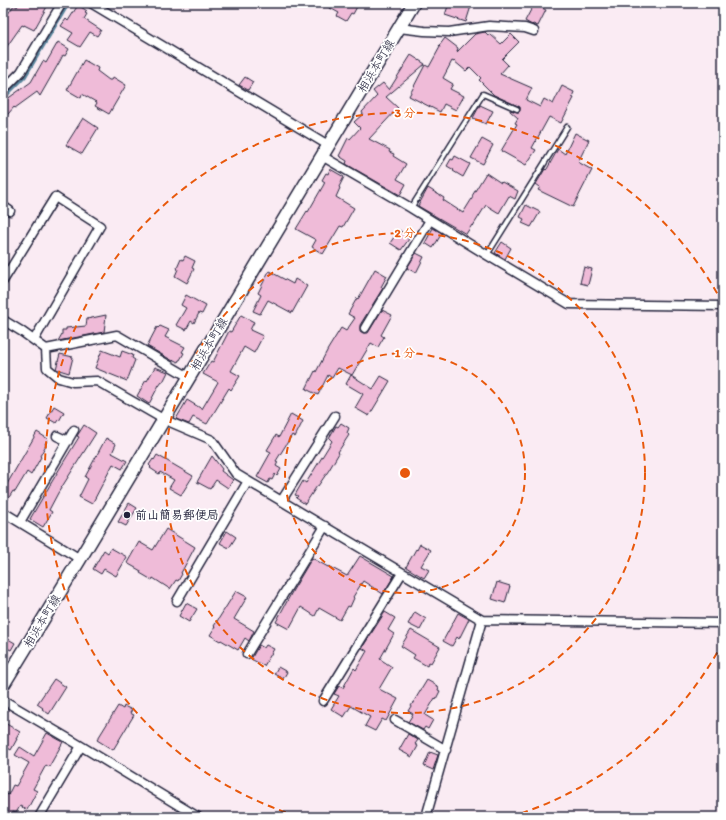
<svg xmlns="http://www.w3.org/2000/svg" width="726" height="820" font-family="Itim,'Klee One',sans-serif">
  <rect width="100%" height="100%" fill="#faebf3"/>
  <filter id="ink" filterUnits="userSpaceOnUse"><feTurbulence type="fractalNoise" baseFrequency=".025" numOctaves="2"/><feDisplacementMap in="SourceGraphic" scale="8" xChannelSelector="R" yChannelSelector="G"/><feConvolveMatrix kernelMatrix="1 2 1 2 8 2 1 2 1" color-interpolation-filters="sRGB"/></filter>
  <g filter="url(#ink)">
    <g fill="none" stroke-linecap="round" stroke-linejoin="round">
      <!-- stream -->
      <path stroke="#5a869d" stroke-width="3" d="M3,99l22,-22 44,-74"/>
    </g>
    <!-- building -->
    <path fill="#efbbd8" stroke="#22223b" d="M20,3h29l-15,27 -10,-5v1l-2,-1 -19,27v-31l11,-16 3,2z
      M321,3h38l-6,11 -2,-1 -5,8 -9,-5 2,-3z
      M449,3h23l-6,19 -21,-7z
      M534,4l12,6 -8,16 -5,-2 -1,1 -7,-4z
      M78,5l9,6 -2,2 2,1 -3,5 17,11 -4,6 -7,-4 -10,15 -12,-7 5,-7 -12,-7 5,-7 2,2z
      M485,32l3,3 2,-1 11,10 10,-10 8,8 -17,17 6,6 -8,9 32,14 -6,12 14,7 4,-8 9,5 9,-18 12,6 -2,5 2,1 -13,25 -12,-6 -17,31 4,2 -10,15 -16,-9 -9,-5 16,-27 -2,-1 3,-5 -8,-7v-1l8,2 2,-1v-4l-26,-12 -15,-15 2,-2 -11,-11 -4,4 -12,-10v1l-2,-1 -9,17 10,6 -3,5 14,7 -8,14 -12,-6 -4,8 -31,-16 16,-31 4,2 11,-20 -1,-1 6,-8 13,10 -1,4 18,-18z
      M58,42l11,7 -4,7 -2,-1 -3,6 -20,35 -3,-4 -22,16 -1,-1 -11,13v-18l28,-20 12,-21 3,2z
      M411,55l14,9 -39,33 12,11 -29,31 21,11 -1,2 5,2 -1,2 13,8 -9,15 9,5 -6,11 -54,-31 1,-3 -8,-5 9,-18 2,1 10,-11 -6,-6 9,-8 -1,-2 15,-16 -4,-5 10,-8 6,7z
      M84,60l14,8 -1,3 12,9h2l2,-3 13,8 -17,29 -14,-8 2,-3 -2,-1h1l-14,-8 -1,4 -14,-8z
      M245,77l8,5 -5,8 -9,-5z
      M480,105l13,6 -7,13 -13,-6z
      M83,118l15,10 -16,26 -16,-9z
      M575,133l14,7 -11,22 14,8 -19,37 -35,-17 2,-3 -4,-3 9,-15 1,1 1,-1 11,-20 7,5z
      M482,139l11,6 -10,19 -12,-6z
      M455,156l15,8 -7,13 -10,-6 1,-1 -7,-4 4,-7 2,1z
      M330,169l14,8 -5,10 1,1 -4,9 18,11 -11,19 -3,-1 -17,28 -11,-7 4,-7 -20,-11 11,-18 1,1 15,-26 2,-4 -3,-2 4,-7 2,1z
      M486,173l15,10 1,-1 16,9 -3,8 -6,-3 -10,17 -13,-8 -13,21 -1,-1 -6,9 -48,-28 10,-18 16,10 -1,2 20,13 10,-16 -1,-1z
      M526,205l14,7 -9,15 -9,-4 2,-4 -4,-2z
      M433,228l9,5 -9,15 -8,-5z
      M399,230l9,6 -1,2 2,1 -8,11 -11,-7z
      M502,242l9,6 -6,11 -10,-6z
      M416,253l8,4 -8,16 -9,-5z
      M185,256l10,5 -3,7 2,1 -7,14 -12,-7 3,-7 -1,-1 4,-9 2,1z
      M584,267l8,2 -4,16 -8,-2z
      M375,269l12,7 -6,11 2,1 -23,37v6l3,2h5l14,-23 10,5 -11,20 3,2 -6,10 -7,-4 -19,32 -14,-7 -6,10 -4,-3 -10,20 -12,-6 9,-18 1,1 12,-23 13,-21 5,3 9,-13 -7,-4 9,-16 1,1 3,-5z
      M269,271l24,13 2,-5 12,7 -15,27 -24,-13 -8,14 -7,-3 8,-16 -3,-2z
      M186,295l20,11 -4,8 -3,-1 -5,10 -3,-2 -5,9 -10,-5 10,-17 -5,-3z
      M106,315l-2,17 -46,9 4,-7v-4h4v-2l20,-2 1,-7z
      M241,315l13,7 -4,8 13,6 -9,17 -10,-6 -13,24 9,5 -9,14 -2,-2 -22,36 -14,-7 -4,7 -13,-5 11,-19 15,9 16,-27 -15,-8 8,-13 2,1 16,-31 2,1z
      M160,326l9,4 -4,7 20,10 -3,5 2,1 -4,7h-1l-1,2 -4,-2 -1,1 -26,-15 10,-19 1,1z
      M102,350l18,7 2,-6 11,4 -1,3 3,2 -8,21 -32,-13z
      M60,354l13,3 -4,16 -13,-4z
      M155,367l13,5 -5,10h-1l-3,4v-1l-10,19 -12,-8 9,-16 1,1z
      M351,375l22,14 8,-13 9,5 -21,35 -14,-8 8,-14 -17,-10z
      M54,406l10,6 -5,9 -1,-1 -2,3 -9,-5z
      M291,414l12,7 -8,16 -3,-2 -16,26 2,1 -2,4 5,3 -4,7 -2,-2 -3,6 -2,-1 -2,4 -11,-6 14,-25 -4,-2 9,-15 3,2z
      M341,423l8,5 -2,5 2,2 -11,17 1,1 -10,17 -11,16h-1l-12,18 -9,-6 2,-2 -3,-1 8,-14 3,2 26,-42 -3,-3 7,-12 2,1z
      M84,425l12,8 -38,60 -9,17 3,2 -9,15 -13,-8 30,-51 19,-31 -2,-1z
      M37,432l11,7 -3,5 1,1 -6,11 1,1 -10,18 -4,-3 -12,20 -2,-1 -10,16v-16z
      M106,438l10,6 -4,9 15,8 -5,8 -9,-5 -21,40 -13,-7 9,-18 -3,-2z
      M157,455l36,21 -12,19 -12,-7 5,-8 -14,-8 -1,2 -9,-6 1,-1 -2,-2 4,-6 1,1z
      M212,456l10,13 -1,2 12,9 -5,8 -12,-8 -6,9 -13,-7z
      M129,503l8,5 -11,18 -8,-4z
      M166,529l29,18 -14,26 1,1 -4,7 -2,-1 -6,9 -17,-11 -1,2 -12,-7 1,-2 -14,-8 12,-21 14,8z
      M227,531l9,6 -7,11 -9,-5z
      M420,544l11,6 -10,16 8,4 -5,8 -18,-11 10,-18 1,1z
      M111,548l16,9 -11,19 -12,-7 -3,5 -8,-5 11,-19 4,3z
      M360,556l34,20 -11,18 -20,-13 -10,16 1,1 -4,9 -2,-1 -8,14 -21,-12 -4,8 -14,-9 -12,22 -13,-7 17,-32 19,-32 16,9v-1l19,10z
      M497,582l13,4 -5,17 -13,-4z
      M236,591l11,6 -13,22 20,12 -5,10 -4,-3 -7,12 -17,-10 -1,1 -10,-6 5,-8 -1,-1z
      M186,603l11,6 -8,13 -10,-6z
      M385,612l10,6 -7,12 6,4 -14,25 12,8 -13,22 19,10 -12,22 -4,-2 -7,12 -10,-5 5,-9 -19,-11 -7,11 -13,-8 8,-13 -5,-2 5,-8 4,2 11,-20 2,2 11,-19 -5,-3z
      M415,612l11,7 -6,11 -12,-6z
      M458,613l11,6 -10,20 -2,-2 -5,9 -9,-5z
      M411,630l29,17 -9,16 -2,-1 -2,4 -14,-8 2,-3 -14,-9z
      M3,636l12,7 -4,7 -8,-4z
      M259,645l5,3 2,-3 8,4 -10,17 -13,-7z
      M278,667l9,5 -4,7 -9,-5z
      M54,679l12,8 -17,27 -7,-5 1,-1 -6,-4z
      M427,680l12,7 -1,3 2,1 -4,8 -1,-1 -10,17 8,5 -5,9 -3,-2 -2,3 -15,-8 5,-8 -5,-3z
      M118,706l5,3 1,-3 8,4 -2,3 4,2 -21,35 -16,-10z
      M3,722l17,10 -4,7h1l-6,11 -8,-5z
      M47,733l16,9 -14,25 -3,-2 -13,24 4,2 -10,19 -7,-4 -4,7 -3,-1 -2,4 -8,-5v-10l4,-7 1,1 5,-10 3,1 13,-23 -14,-8 5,-8 14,9z
      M408,734l10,6 -3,4 3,2 -6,11 -13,-7z
      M430,752l8,3 -5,15 -9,-4z"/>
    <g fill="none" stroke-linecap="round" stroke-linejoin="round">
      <!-- service casing -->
      <g stroke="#22223b" stroke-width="7">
        <path id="service" d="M411,208l72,-114 34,15
          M487,255l80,-128"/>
      </g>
      <!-- minor casing -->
      <g stroke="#22223b" stroke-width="11">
        <path id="minor" d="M91,3l237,142
          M399,28l25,3 25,1 40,-6 36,2 9,3
          M3,90l18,-18 41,-69
          M322,156l89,52 76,47 82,49 154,2
          M3,206l7,5
          M3,281l52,-84 45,29 -66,114
          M3,320l18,11 25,18 1,19 12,10 14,4 24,-1 66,38 49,21 24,34 246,146 241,3
          M365,328l65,-108
          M46,349l71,-14 72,42
          M57,436l11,5
          M282,500l53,-84
          M3,512l77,47
          M20,522l54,-92
          M177,601l71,-120
          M247,654l78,-128
          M3,700l78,46 117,71
          M323,701l79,-128
          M395,720l51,30
          M39,817l42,-71
          M426,817l56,-197"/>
      </g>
      <!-- secondary casing -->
      <g stroke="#22223b" stroke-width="15">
        <path id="secondary" d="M3,685l77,-126 334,-556"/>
      </g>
      <!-- service -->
      <use href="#service" stroke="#fff" stroke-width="4"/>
      <!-- minor -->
      <use href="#minor" stroke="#fff" stroke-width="8"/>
      <!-- secondary -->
      <use href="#secondary" stroke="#fff" stroke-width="12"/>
    </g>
  </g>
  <!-- distance rings -->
  <g fill="none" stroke="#e8590c" stroke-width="2" stroke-dasharray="7 5">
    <circle cx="405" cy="473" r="120"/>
    <circle cx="405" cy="473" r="240"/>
    <path d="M723 642A360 360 0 0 1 513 816M297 816A360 360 0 1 1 723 304"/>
  </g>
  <!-- markers -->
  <circle fill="#22223b" stroke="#fff" stroke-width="1.5" cx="127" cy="515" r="4"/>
  <g text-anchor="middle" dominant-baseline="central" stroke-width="3.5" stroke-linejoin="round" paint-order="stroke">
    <!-- street labels -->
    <g font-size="12" fill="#22223b" stroke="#fff">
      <text transform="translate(376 66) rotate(-59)">相浜本町線</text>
      <text transform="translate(209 344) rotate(-59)">相浜本町線</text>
      <text transform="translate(42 621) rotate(-59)">相浜本町線</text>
    </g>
    <!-- poi labels -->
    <g font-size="12" font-weight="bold" fill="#22223b" stroke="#fff" text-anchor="start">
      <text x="135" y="515">前山簡易郵便局</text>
    </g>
  </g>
  <circle cx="405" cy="473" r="6" fill="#e8590c" stroke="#fff" stroke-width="2"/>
  <g font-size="12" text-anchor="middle" font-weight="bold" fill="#e8590c" stroke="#fff" stroke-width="3.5" stroke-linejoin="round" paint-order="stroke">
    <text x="405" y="117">3 分</text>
    <text x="405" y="237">2 分</text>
    <text x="405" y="357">1 分</text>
  </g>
  <!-- margin -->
  <rect width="726" height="820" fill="none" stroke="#fff" stroke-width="16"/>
  <rect x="8" y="8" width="710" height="804" fill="none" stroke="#22223b" stroke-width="1.5" filter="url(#ink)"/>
</svg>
